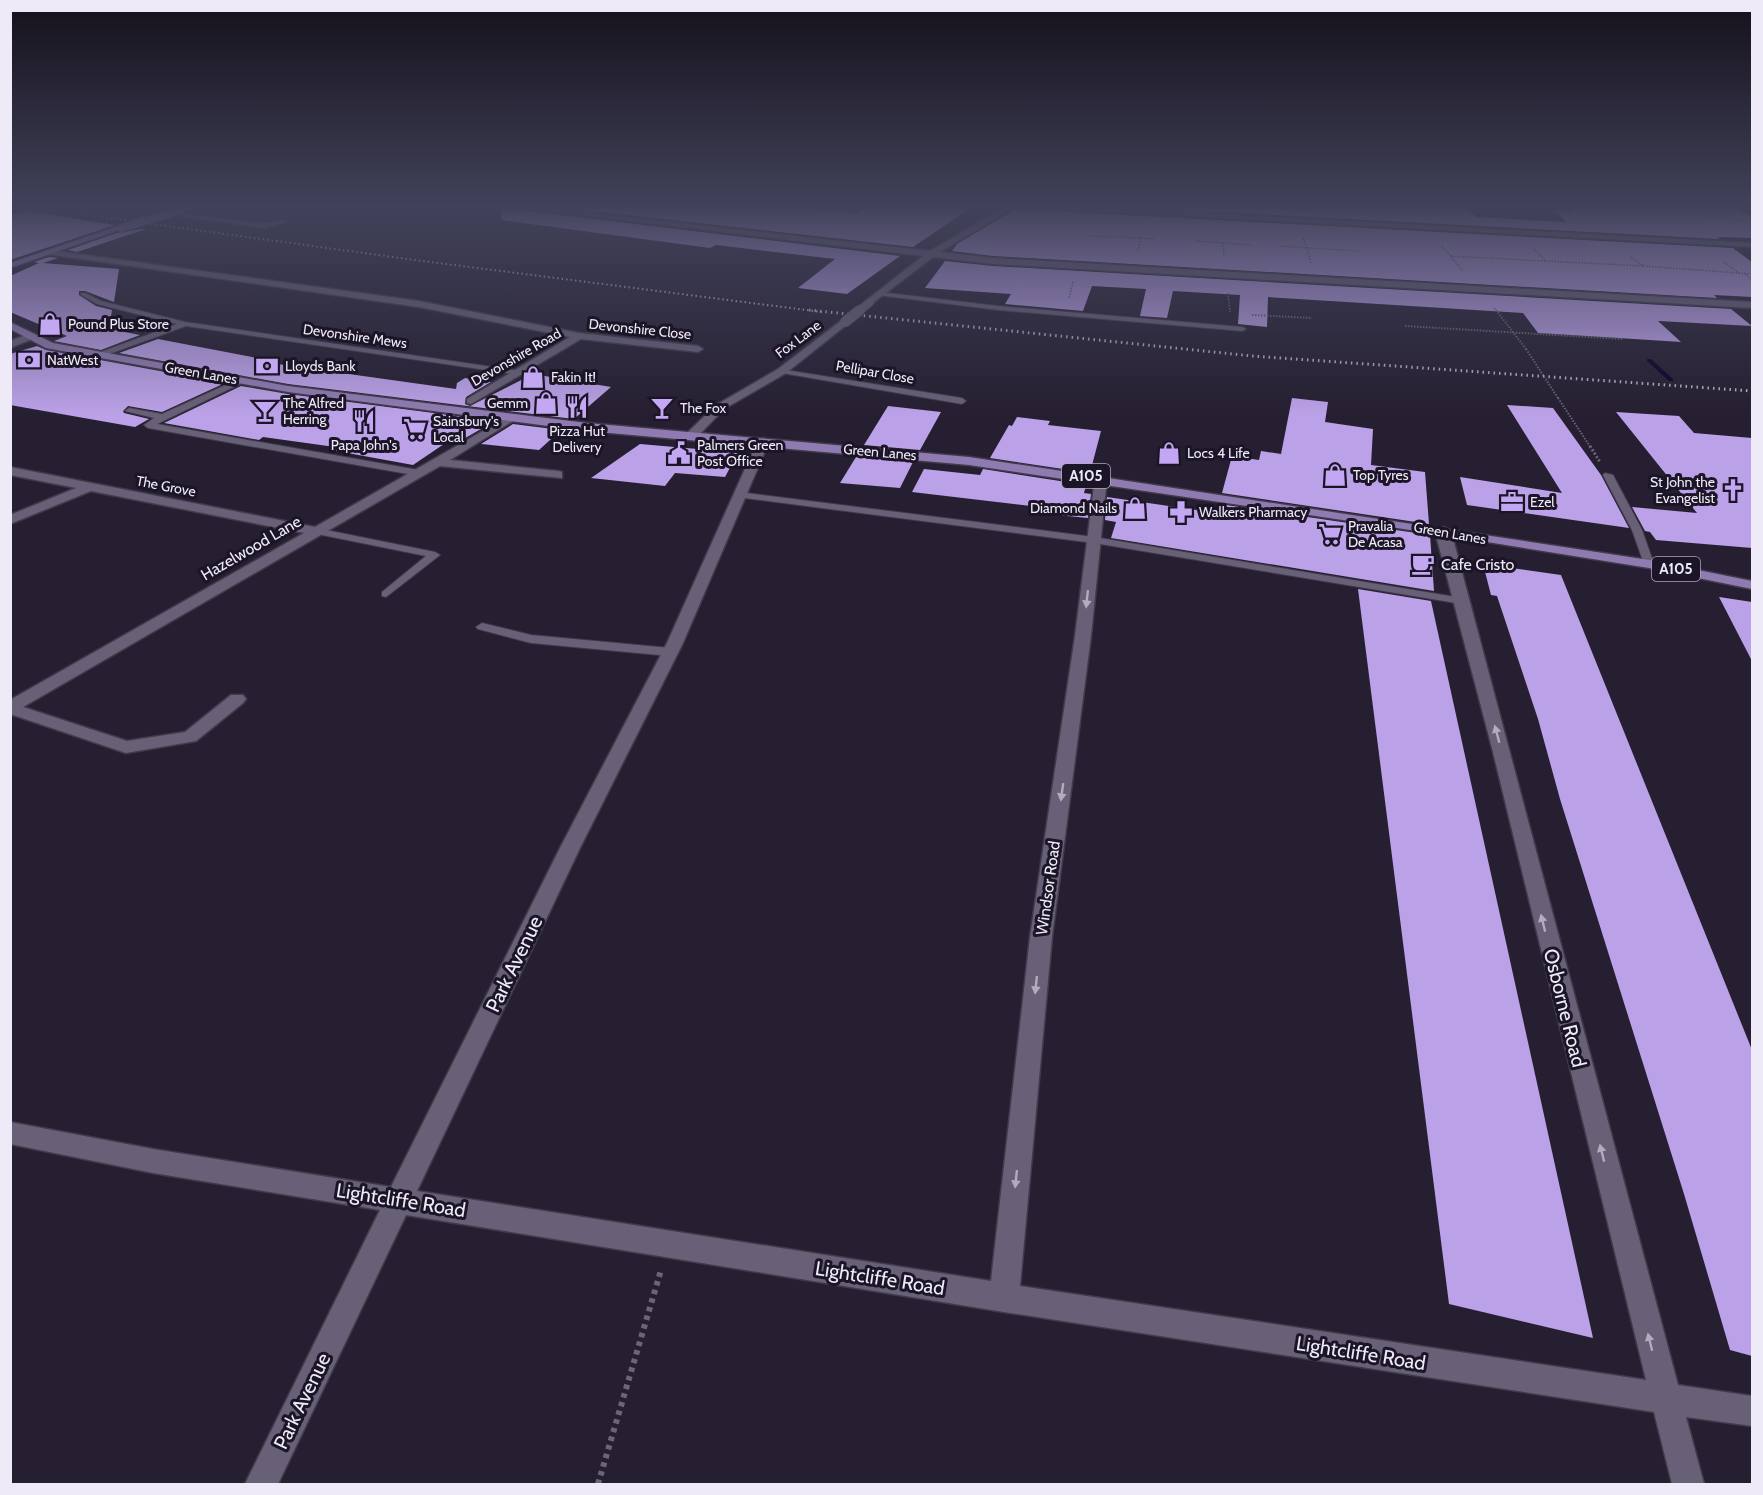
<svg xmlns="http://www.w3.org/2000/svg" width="1763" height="1495" font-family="Cabin,sans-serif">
  <rect width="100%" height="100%" fill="#261f31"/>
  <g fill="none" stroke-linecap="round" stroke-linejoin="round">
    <!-- stream -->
    <path fill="#120027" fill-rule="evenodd" d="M1647,359h4l22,20v2h-4l-22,-20z"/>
  </g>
  <!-- building -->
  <path fill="#bba1e7" d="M538,205h252l67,8 14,-8h104l-62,42z
    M1092,205h136l86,4v-4h108l44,2 10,10 90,5 -10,-11 17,1v-7h160l19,13v20l-35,-1 3,2z
    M502,208l398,48 -53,38 -49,-6 37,-29 -119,-14 -6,3 -209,-28z
    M1016,209l717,39 19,14v35l-38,-2 3,3 -724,-42 -41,-5 5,-7z
    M26,211l89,14 -105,35v-45z
    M141,229h5l-69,23 -9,-2 49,-17z
    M49,257l9,1 -15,5 76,6 -5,33 -29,-11h-6v4l17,11 16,4 -3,19 31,6 -39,15 -47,-9 13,-5 -57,-24v-36l29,-13 -5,-1z
    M945,261l48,5 738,43 21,17 -94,-5 23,21 -47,-3 -96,-6 -15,-20 -255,-16 -1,30 -29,-3 2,-29 -67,-4 -6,27 -27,-2 6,-27 -54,-3 -9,25 -78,-7 6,-10 -86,-6z
    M158,339l110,21 -5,2 193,27 1,-6 8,-5 26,4 -25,15 -1,7 5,2 63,-32 78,13 -37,32 -286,-35 -169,-31z
    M37,346l9,4 179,33 -63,29 -34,-6 -5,5 1,2 25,6 -14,8 -125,-22v-51z
    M241,386l47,8 207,27 -35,20 -10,-1 -37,25 -82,-15 4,-3 -72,-10 -4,3 -95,-17z
    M1292,398l36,4 -3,20 48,7 -2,36 54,7 4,52 -207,-31 10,-37 27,4 2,-9 20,3z
    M1507,405l46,3 48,67 28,53 -162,-23 -7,-28 102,16z
    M888,406l53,6 -21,38 -56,-5z
    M1616,412l63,4 15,17 58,5v110l-96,-8 -6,-8 -5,-1 -13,-24 65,6z
    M1017,417l33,4 -2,4 53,6 -11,42 -100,-15 19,-33 3,1z
    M513,424l48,6 -22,20 -58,-6z
    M640,444l69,6 29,3 -13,24 -50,-4 -10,13 -74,-8z
    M856,457l57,5 -13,26 -60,-5z
    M924,469l56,6 3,-6 103,16 -2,8 7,1 -3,24 -41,-4 1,-6 -136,-16z
    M1107,497l110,16 2,-9 211,31 4,56 -323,-53 5,-16 -11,-2z
    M1483,564l78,11 191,475v306l-22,-6 -46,-156 -124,-395 -22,-80 -41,-123 -6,-1z
    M1358,589l73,12 162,737 -144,-34z
    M1719,597l33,5v59z"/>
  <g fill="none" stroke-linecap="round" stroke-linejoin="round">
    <!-- lane casing -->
    <g stroke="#403a4a" stroke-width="2">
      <path id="lane" d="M171,212l93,12 20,-4 3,2 -23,6 -95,-13z
        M879,292l119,14 244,21 4,2 -4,2 -244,-21 -121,-15z
        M81,293h4l16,8 84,21 336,49 4,2 -4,2 -335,-49 -85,31h-3v-4l79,-29 -80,-20 -16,-9z
        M779,369l183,29 4,3 -4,3 -180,-31 -4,-2z
        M241,378l4,2 -1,2 -87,42 262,46 5,3 -5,3 -271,-48 -4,-3 10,-7 -29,-7 4,-3 33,6z
        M1605,473l8,2 29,55 12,34 -1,2 -4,1 -5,-3 -12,-34 -29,-55z
        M739,492l355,45 368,61 6,3 -6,3 -368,-61 -358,-46 -2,-2z
        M316,528l119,24 5,3 -54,42 -4,-1v-4l44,-36 -114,-23v-4z
        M482,623l49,12 139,13 6,4 -6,4 -139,-13 -53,-14 -2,-2z"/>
    </g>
    <!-- street casing -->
    <g stroke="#403a4a" stroke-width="3">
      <path id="street" d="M497,205h22l411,46 78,-46h46l698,38v4l-737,-40 -75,45 53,6 759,44v6l-759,-44 -60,-7 -63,48 -5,-3 2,-2 56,-44z
        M49,250l370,51 160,32 119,13 5,3 -5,3 -117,-13 -110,65 -4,-1v-4l103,-62 -151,-30 -373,-53z
        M842,320l8,2 -64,51 -62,36 -29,30h-8v-6l29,-28 62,-36z
        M31,333l4,1v4l-25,10v-7z
        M509,416l4,1v4l-63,39 108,11 4,1v6l-122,-12 -417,241 104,34 58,-9 46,-37h12l3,4 -3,4 -47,38 -70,12 -116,-39v-14l294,-167 -213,-42 -81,33v-9l66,-27 -66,-13v-8l305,60z
        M763,438l6,4 -86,201 -103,205 -163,343 574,90 39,-344 45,-301 20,-158 6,-4 6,4 -16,158 -39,301 -32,349 626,94 -153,-628 -56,-213v-8l7,-4 7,4 227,854 74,11v30l-66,-9 18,67h-32l-18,-72 -650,-100 -598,-97 -128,269h-33l135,-274 -227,-37 -143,-29v-22l143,27 238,38 169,-339 107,-205 90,-201z"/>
    </g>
    <!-- primary casing -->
    <g stroke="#403a4a" stroke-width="3">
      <path id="primary" d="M193,205h12l-24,7 -4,-2z
        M118,226l7,2 -115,40v-5z
        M10,322l43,21 235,43 299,37 382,34 680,103 103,21v8l-103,-21 -205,-33 -475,-70 -382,-34 -299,-39 -242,-44 -36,-19z"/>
    </g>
    <!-- path-far3 -->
    <path stroke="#6b6575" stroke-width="1.5" stroke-dasharray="1.5 1.5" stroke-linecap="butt" d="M1439,205l182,9
      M1610,205l11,9 55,2
      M1735,205l17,12
      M1703,217l49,3
      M1087,236l54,2 -3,13
      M1141,238l14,1
      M1195,241l28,2 1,13
      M1223,243l29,2
      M1280,246l27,2 -4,-10
      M1442,246l20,24
      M1535,250l11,11 97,5
      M1451,256l94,5
      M1631,257l12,9 96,7
      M1724,262l15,11 13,1
      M1311,263l-4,-15 54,3
      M1744,273l8,7
      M1228,293l2,19
      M1069,298l4,-16
      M1494,308l3,4"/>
    <!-- path-far2 -->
    <path stroke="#6b6575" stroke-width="2" stroke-dasharray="1.5 1.5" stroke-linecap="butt" d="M1496,310l30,39
      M1252,315l60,3
      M1405,326l217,13
      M1558,398l33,50"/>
    <!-- path-far1 -->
    <path stroke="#6b6575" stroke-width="3" stroke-dasharray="2 2" stroke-linecap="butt" d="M1590,446l10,16"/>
    <!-- path -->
    <path stroke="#6b6575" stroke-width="6" stroke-dasharray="4.5 4.5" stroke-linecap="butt" d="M598,1484l63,-214"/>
    <!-- lane -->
    <use href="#lane" fill="#686077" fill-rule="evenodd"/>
    <!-- street -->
    <use href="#street" fill="#686077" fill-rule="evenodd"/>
    <!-- primary -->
    <use href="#primary" fill="#8f7bb1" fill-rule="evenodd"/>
    <!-- rail-far1 -->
    <path stroke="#bab5c3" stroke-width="2" stroke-dasharray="1.5 3" stroke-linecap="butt" d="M13,205l402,55 407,52"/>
    <!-- rail -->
    <path stroke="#bab5c3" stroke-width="3" stroke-dasharray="1.5 4" stroke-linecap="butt" d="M809,310l443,46 500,35"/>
    <!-- street-bridge-far1 casing -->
    <g stroke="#403a4a" stroke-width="10" stroke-linecap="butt">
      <path id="street-bridge-far1" d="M858,312l12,-10"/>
    </g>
    <!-- street-bridge casing -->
    <g stroke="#403a4a" stroke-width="12" stroke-linecap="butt">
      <path id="street-bridge" d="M845,322l15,-12"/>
    </g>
    <!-- primary-bridge casing -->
    <g stroke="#403a4a" stroke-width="10" stroke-linecap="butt">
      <path id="primary-bridge" d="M121,228l60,-18"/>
    </g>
    <!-- path-bridge -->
    <path stroke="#6b6575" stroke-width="2" stroke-dasharray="1.5 1.5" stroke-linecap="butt" d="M1526,349l32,49"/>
    <!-- street-bridge-far1 -->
    <use href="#street-bridge-far1" stroke="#686077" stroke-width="8"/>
    <!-- street-bridge -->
    <use href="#street-bridge" stroke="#686077" stroke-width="10"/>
    <!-- primary-bridge -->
    <use href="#primary-bridge" stroke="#8f7bb1" stroke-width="8"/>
  </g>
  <!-- one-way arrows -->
  <defs><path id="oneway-solid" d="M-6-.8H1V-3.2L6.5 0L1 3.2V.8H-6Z" transform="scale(1.5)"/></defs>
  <g fill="#b2acbd">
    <use href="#oneway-solid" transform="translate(1087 599) rotate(96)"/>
    <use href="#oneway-solid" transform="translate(1497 734) rotate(-105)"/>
    <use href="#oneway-solid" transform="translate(1062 792) rotate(98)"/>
    <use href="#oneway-solid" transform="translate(1543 923) rotate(-104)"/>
    <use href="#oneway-solid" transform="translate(1036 985) rotate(96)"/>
    <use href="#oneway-solid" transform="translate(1602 1153) rotate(-104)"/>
    <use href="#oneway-solid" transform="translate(1016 1179) rotate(96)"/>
    <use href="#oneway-solid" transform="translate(1650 1342) rotate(-104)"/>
  </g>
  <!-- sky -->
  <linearGradient id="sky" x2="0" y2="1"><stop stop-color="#15111b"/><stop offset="0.5" stop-color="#41425a"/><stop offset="1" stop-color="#41425a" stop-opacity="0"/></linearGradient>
  <rect width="1763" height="414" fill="url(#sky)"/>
  <!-- icons -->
  <defs>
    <g id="shop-bare" transform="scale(1.8)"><path d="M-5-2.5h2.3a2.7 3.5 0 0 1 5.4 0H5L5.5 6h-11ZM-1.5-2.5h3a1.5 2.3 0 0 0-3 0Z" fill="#c3a7f2" stroke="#1c1527" stroke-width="2.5" paint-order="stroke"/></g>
    <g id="bank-bare" transform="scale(1.8)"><path d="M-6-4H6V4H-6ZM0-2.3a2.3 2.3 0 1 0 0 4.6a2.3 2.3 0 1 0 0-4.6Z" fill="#c3a7f2" stroke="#1c1527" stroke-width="2.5" paint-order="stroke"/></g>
    <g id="restaurant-bare" transform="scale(1.8)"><path d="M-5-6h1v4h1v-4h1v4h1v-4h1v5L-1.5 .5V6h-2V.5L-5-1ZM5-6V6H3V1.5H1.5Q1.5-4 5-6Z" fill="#c3a7f2" stroke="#1c1527" stroke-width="2.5" paint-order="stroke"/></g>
    <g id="bar-bare" transform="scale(1.8)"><path d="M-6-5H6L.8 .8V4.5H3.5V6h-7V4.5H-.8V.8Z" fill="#c3a7f2" stroke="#1c1527" stroke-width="2.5" paint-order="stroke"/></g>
    <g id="supermarket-bare" transform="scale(1.8)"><path d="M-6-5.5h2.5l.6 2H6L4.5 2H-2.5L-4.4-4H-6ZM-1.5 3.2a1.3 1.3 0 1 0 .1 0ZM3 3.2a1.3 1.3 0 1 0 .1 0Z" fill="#c3a7f2" stroke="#1c1527" stroke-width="2.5" paint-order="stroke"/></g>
    <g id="civic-bare" transform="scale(1.8)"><path d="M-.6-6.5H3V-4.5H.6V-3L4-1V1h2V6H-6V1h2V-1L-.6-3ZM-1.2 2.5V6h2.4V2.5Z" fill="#c3a7f2" stroke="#1c1527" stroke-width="2.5" paint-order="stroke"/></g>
    <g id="church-bare" transform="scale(1.8)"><path d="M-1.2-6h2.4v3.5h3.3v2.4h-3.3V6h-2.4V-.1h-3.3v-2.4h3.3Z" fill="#c3a7f2" stroke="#1c1527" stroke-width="2.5" paint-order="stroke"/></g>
    <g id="office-bare" transform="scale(1.8)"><path d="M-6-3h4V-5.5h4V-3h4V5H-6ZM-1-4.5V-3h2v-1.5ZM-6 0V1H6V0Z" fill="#c3a7f2" stroke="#1c1527" stroke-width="2.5" paint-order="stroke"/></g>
    <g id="pharmacy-bare" transform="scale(1.8)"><path d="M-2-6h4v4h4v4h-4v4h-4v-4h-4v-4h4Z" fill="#c3a7f2" stroke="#1c1527" stroke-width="2.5" paint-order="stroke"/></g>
    <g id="cafe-bare" transform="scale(1.8)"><path d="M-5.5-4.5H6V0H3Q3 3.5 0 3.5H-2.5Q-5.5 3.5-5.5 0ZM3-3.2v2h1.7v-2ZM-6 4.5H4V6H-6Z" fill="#c3a7f2" stroke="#1c1527" stroke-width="2.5" paint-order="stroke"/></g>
  </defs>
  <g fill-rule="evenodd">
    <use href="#shop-bare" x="50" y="324"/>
    <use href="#bank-bare" x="29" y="360"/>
    <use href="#bank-bare" x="267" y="366"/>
    <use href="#shop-bare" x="533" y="377"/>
    <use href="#shop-bare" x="546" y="403"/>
    <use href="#restaurant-bare" x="577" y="407"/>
    <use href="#bar-bare" x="662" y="408"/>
    <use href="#bar-bare" x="265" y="411"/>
    <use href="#restaurant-bare" x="364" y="421"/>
    <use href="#supermarket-bare" x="415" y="429"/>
    <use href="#civic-bare" x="679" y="453"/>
    <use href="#shop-bare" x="1169" y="453"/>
    <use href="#shop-bare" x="1335" y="475"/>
    <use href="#church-bare" x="1733" y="490"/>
    <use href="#office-bare" x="1512" y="502"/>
    <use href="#shop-bare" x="1135" y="508"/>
    <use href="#pharmacy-bare" x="1181" y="512"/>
    <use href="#supermarket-bare" x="1330" y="534"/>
    <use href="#cafe-bare" x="1423" y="564"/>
  </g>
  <g text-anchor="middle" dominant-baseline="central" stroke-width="6" stroke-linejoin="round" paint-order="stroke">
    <!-- far-poi labels -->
    <g font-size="14" fill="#eeeaf7" stroke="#1c1527" text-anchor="start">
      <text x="68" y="324">Pound Plus Store</text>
      <text x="47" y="360">NatWest</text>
      <text x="285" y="366">Lloyds Bank</text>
      <text x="551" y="377">Fakin It!</text>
      <text x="283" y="403">The Alfred<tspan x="283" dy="16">Herring</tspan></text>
      <text x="528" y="403" text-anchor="end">Gemm</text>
      <text x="680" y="408">The Fox</text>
      <text x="433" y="421">Sainsbury's<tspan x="433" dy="16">Local</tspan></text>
      <text x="577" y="431" text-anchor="middle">Pizza Hut<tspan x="577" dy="16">Delivery</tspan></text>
      <text x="364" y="445" text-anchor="middle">Papa John's</text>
      <text x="697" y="445">Palmers Green<tspan x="697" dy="16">Post Office</tspan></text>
      <text x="1187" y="453">Locs 4 Life</text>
      <text x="1353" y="475">Top Tyres</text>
      <text x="1715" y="482" text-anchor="end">St John the<tspan x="1715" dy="16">Evangelist</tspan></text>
      <text x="1530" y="502">Ezel</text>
      <text x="1117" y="508" text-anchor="end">Diamond Nails</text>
      <text x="1199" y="512">Walkers Pharmacy</text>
      <text x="1348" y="526">Pravalia<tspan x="1348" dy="16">De Acasa</tspan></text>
    </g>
    <!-- far-street labels -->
    <g font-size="14" fill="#eeeaf7" stroke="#1c1527">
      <text transform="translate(640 329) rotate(6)">Devonshire Close</text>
      <text transform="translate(355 336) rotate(8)">Devonshire Mews</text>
      <text transform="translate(798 339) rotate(-37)">Fox Lane</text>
      <text transform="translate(516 357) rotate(-30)">Devonshire Road</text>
      <text transform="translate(875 372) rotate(10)">Pellipar Close</text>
      <text transform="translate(201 373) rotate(10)">Green Lanes</text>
      <text transform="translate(880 452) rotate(5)">Green Lanes</text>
      <text transform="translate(166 486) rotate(11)">The Grove</text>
      <text transform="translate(1450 533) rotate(10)">Green Lanes</text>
    </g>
    <!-- shield labels -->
    <g fill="#1c1527" stroke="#afaab9" stroke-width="1.5">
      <rect x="1062" y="464" width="48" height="24" rx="4.5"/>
      <rect x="1652" y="557" width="48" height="24" rx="4.5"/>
    </g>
    <g font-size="15" font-weight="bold" fill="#eeeaf7">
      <text x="1086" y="476">A105</text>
      <text x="1676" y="569">A105</text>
    </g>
    <!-- street labels -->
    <g font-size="16" fill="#eeeaf7" stroke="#1c1527">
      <text transform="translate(251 548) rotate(-30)">Hazelwood Lane</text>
      <text transform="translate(1048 888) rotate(-82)">Windsor Road</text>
    </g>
    <!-- poi labels -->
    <g font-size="16" fill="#eeeaf7" stroke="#1c1527" text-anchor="start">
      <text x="1441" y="564">Cafe Cristo</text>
    </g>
    <!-- near-street labels -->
    <g font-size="20" fill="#eeeaf7" stroke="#1c1527">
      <text transform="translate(514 964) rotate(-64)">Park Avenue</text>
      <text transform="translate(1565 1008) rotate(76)">Osborne Road</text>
      <text transform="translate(401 1200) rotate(9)">Lightcliffe Road</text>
      <text transform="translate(880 1278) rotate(9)">Lightcliffe Road</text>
      <text transform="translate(1361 1353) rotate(9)">Lightcliffe Road</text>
      <text transform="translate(302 1401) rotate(-64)">Park Avenue</text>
    </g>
  </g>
  <!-- border -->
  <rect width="1763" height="1495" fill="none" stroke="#eeeaf7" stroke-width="24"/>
</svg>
